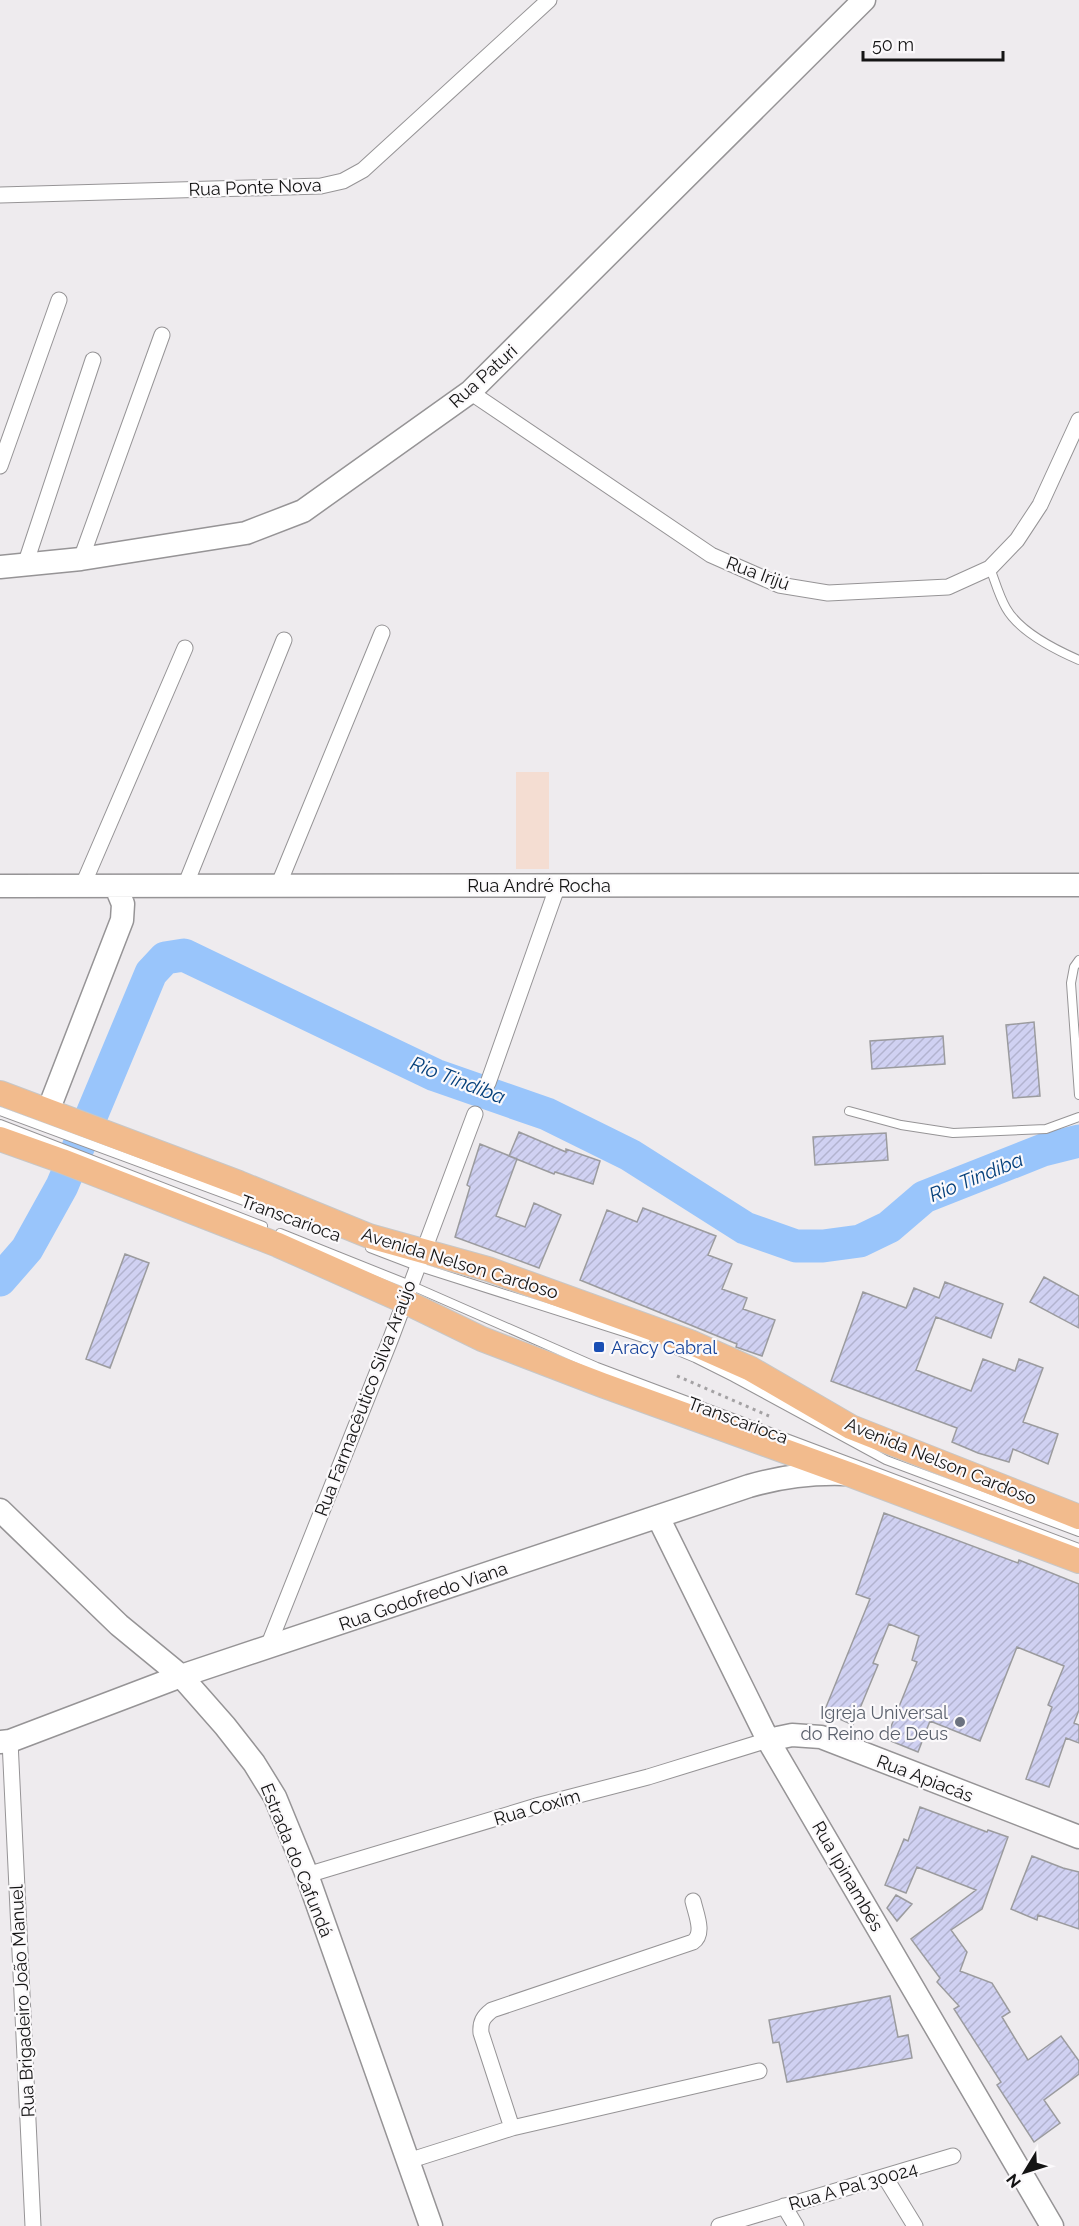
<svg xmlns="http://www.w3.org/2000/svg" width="1079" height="2226" font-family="Raleway,sans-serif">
  <defs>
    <pattern id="building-hatch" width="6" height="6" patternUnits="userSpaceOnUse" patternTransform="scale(1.5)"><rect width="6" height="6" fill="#d0d1f2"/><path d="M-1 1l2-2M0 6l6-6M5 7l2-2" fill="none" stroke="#b2b3cf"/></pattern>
  </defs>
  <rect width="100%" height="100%" fill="#eeebee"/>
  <!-- commercial -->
  <path fill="#f4ddd2" d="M516,772h33v97h-33z"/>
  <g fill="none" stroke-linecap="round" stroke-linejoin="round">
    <!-- river -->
    <path stroke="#99c5fb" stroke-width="33" d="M0,1280l27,-31 35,-63 89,-213 14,-15 19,-3 251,120 112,39 83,41 115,73 51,18h27l37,-5 29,-14 35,-30 119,-47 36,-9"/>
  </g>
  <!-- building -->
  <path fill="url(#building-hatch)" stroke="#9b9b9e" stroke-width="1.5" d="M1034,1022l6,74 -27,2 -7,-73z
    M943,1036l2,28 -73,5 -2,-28z
    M519,1132l47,20v-3l34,12 -7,23 -38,-12 -1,2 -45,-18z
    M886,1133l2,27 -73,5 -2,-28z
    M480,1144l37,15 -21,57 29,11 9,-24 27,12 -22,53 -84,-31 15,-50 -3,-2z
    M643,1208l73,28 -8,19 24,9 -10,25 25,9 -4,11 32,11 -13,36 -26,-9 1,-3 -157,-64 27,-70 30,12z
    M125,1254l24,9 -39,105 -24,-9z
    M1044,1277l35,19v32l-49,-26z
    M945,1282l58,22 -12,34 -55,-21 -20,53 55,21 12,-32 32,12 4,-12 24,9 -20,54 35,12 -10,30 -35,-15 -4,13 -31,-9 -26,-11 5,-14 -126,-47 32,-89 43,16 8,-20 25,10z
    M884,1513l134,50 1,-3 60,24v126l-5,13 5,2v18l-13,-5 -17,49 -23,-8 26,-72 -4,-2 16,-39 -47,-19 -37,94 -50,-20 -12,31 -32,-13 31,-77 -5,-2 7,-24 -30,-12 -16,39 5,2 -25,60 -29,-13 46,-113 -14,-5z
    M920,1807l67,25 1,-2 20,7 -26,72 -31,21 16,22 -7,19 32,12 18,29 -8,5 26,43 33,-24 18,25v13l-35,26 16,23 -26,19 -37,-57 4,-3 -47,-73 5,-3 -22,-24 3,-4 -29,-39 65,-49 -59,-23 -11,26 -21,-8 19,-46 4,2z
    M1032,1856l31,12 16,4v57l-41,-14 -1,5 -26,-11z
    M896,1895l16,9 -15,17 -10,-13z
    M890,1996l8,41 10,-2 4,23 -125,24 -8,-40 -6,1 -4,-23z"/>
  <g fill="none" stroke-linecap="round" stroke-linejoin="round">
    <!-- lane casing -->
    <g stroke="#969496" stroke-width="10">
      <path id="lane" d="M990,568c5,13 9,28 16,40 13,23 50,42 73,52
        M1079,960l-5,7 -3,16 8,112
        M0,1111l325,120
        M849,1111l52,14 52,8 93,-4 33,-12
        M0,1124l263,102
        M280,1233l130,52 187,82 482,181
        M370,1248l47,18 229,73
        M666,1346l29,12 38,19 153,83 193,72"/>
    </g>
    <!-- street casing -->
    <g stroke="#969496" stroke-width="17">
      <path id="street" d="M0,195l321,-9 22,-5 20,-11 186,-170
        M470,392l241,163 68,30 49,8 120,-6 42,-19 27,-28 23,-35 39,-85
        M0,466l59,-166
        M81,559l81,-224
        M25,565l68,-205
        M185,886l99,-246
        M278,886l104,-253
        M82,887l103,-239
        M488,1083l70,-198
        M267,1649l124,-311 84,-224
        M10,1741l23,485
        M307,1875l233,-70 108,-28 120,-37
        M512,2128l-31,-95c-1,-11 2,-16 11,-23l201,-68c12,-8 3,-28 0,-41
        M408,2161l104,-33 247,-57
        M885,2177l30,49
        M784,2206l12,20
        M719,2226l234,-70"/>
    </g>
    <!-- secondary casing -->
    <g stroke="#969496" stroke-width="25">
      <path id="secondary" d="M0,567l81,-8 165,-26 57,-22 167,-119 394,-392
        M0,886l1079,-1
        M48,1111l74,-191 1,-16 -7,-17
        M0,1510l119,115 62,51 44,50 29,37 21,34 32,78 124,351
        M658,1517l110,223 284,486
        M768,1740l24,-5 29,2 258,100
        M0,1742l10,-1 171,-65 568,-190c31,-9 62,-13 95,-12"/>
    </g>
    <!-- primary casing -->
    <g stroke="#c7c7c7" stroke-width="26">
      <path id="primary" d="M0,1093l239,90 130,53 119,33 202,73 61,27 100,58 228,90
        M0,1139l62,22 216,84 126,56 78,38 120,46 249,90 228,86"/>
    </g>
    <!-- path -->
    <path stroke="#a3a1a3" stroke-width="3" stroke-dasharray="3 4.5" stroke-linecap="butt" d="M677,1376l92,40"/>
    <!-- lane -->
    <use href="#lane" stroke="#fff" stroke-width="8"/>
    <!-- street -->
    <use href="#street" stroke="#fff" stroke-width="15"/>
    <!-- secondary -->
    <use href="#secondary" stroke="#fff" stroke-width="22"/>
    <!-- primary -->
    <use href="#primary" stroke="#f2bb8d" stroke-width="24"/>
  </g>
  <!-- markers -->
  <rect fill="#1a4fb4" stroke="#fbf9fb" stroke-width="2" x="593" y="1341" width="12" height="12" rx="3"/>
  <circle fill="#6b7280" stroke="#fbf9fb" stroke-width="2" cx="960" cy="1722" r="6"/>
  <g text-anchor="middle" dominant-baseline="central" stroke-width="4.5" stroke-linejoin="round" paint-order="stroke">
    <!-- street labels -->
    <g font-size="18" fill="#141414" stroke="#fbf9fb">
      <text transform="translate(255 187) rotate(-2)">Rua Ponte Nova</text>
      <text transform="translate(483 376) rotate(-42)">Rua Paturi</text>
      <text transform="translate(758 573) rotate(20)">Rua Irijú</text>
      <text x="539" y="885">Rua André Rocha</text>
      <text transform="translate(291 1218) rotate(20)">Transcarioca</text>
      <text transform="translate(460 1263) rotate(17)">Avenida Nelson Cardoso</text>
      <text transform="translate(365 1398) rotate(-69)">Rua Farmacêutico Silva Araújo</text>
      <text transform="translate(738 1420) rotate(20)">Transcarioca</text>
      <text transform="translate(941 1461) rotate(22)">Avenida Nelson Cardoso</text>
      <text transform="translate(423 1596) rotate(-19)">Rua Godofredo Viana</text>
      <text transform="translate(925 1778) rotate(21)">Rua Apiacás</text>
      <text transform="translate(537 1807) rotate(-16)">Rua Coxim</text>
      <text transform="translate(297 1860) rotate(68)">Estrada do Cafundá</text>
      <text transform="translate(848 1876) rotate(60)">Rua Ipinambés</text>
      <text transform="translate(22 2001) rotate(-93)">Rua Brigadeiro João Manuel</text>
      <text transform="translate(853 2186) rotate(-16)">Rua A Pal 30024</text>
    </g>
    <!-- transit labels -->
    <g font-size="18" fill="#164399" stroke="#fbf9fb" text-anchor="start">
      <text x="611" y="1347">Aracy Cabral</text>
    </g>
    <!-- worship labels -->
    <g font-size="18" fill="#5b616d" stroke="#fbf9fb" text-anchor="end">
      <text x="948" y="1712">Igreja Universal<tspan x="948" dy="21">do Reino de Deus</tspan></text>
    </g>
    <!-- water labels -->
    <g font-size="20" font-style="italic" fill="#05407b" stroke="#fbf9fb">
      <text transform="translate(458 1080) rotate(21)">Rio Tindiba</text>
      <text transform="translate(976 1177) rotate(-22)">Rio Tindiba</text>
    </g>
  </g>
  <!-- north arrow -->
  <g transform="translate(1025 2172) rotate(232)" stroke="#fbf9fb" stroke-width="4.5" paint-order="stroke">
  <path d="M0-4.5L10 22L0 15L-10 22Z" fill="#141414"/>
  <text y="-9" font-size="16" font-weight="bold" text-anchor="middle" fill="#141414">N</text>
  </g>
  <!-- scale -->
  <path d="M863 51v9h140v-9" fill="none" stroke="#141414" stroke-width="3"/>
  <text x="872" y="51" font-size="18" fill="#141414" stroke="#fbf9fb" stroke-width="4.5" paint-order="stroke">50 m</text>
</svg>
